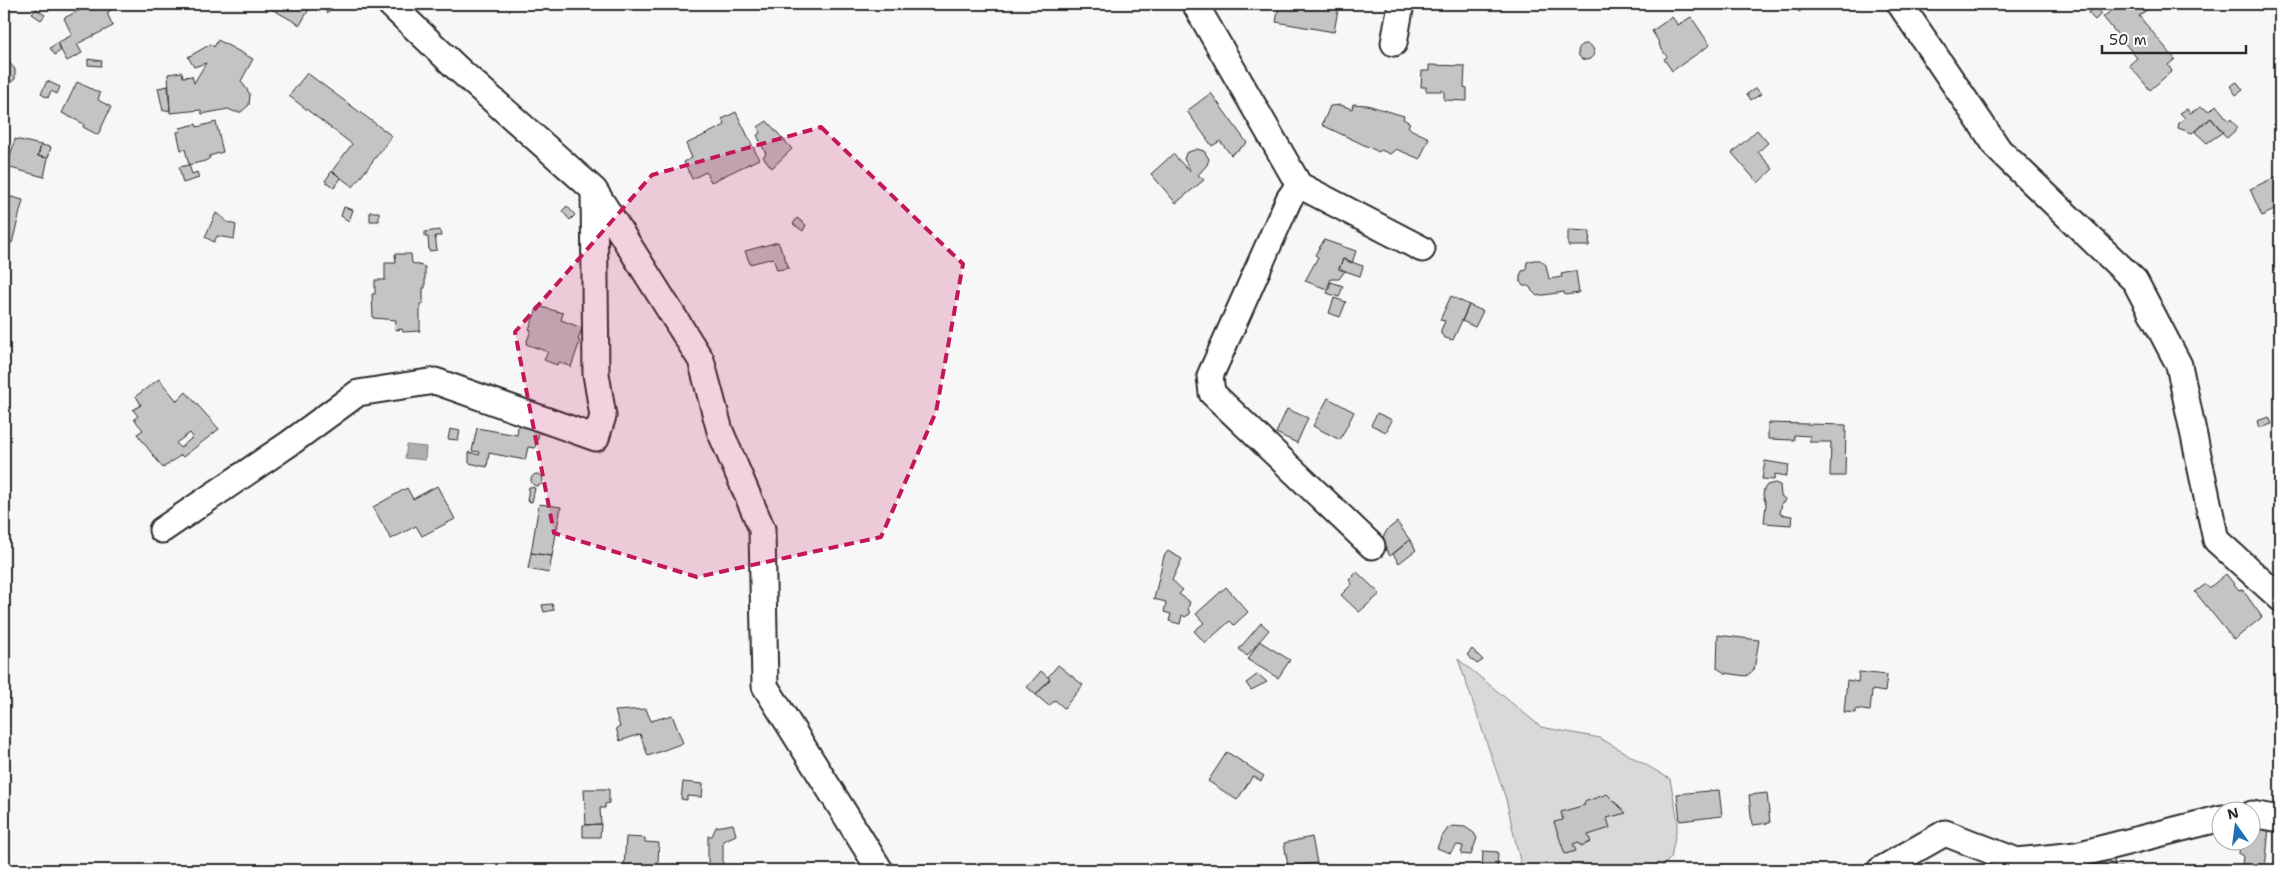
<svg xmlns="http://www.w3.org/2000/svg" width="2284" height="874" font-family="'Shantell Sans',sans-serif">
  <rect width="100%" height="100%" fill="#f7f7f7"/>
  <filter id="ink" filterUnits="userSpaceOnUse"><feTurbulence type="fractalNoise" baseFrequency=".02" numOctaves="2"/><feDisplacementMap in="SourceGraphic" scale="10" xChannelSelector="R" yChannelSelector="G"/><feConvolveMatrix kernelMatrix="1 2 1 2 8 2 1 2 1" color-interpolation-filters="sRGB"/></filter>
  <g filter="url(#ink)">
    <!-- green -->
    <path fill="#d9d9d9" stroke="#828282" d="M1458,659l83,68 59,11 70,41 8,42 -7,37 -13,12h-136l-16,-71z"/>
    <!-- water -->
    <path fill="#b0b0b0" stroke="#7b7b7b" d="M407,445l19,2 -1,13 -20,-2z"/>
    <!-- building -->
    <path fill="#c4c4c4" stroke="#2b2b2b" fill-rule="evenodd" d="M77,4h29l4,7 -3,2 6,13 -36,18 5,9 -15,8 -10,-18 15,-8 -8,-17 16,-8z
      M272,4h40l-12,21 -30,-17z
      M319,4h18l-10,9z
      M1269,4h70l-5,28 -58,-10 3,-16z
      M1794,4h15l1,1 -11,7z
      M2120,4h5l6,6 8,-6h15l-15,12 36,43 -7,6 4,6 -22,19 -21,-25 8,-7 -34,-41z
      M2095,7l6,7 -6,6 -7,-7z
      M36,9l9,6 -4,5 -9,-6z
      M1672,17l6,8 13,-8 19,28 -38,26 -8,-12 3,-2 -8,-12 1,-1 -8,-13z
      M218,40l35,19 -12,22 9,13 -1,11 -8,7h-6l-7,-3 -26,5 -1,-4 -31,3 -2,-39 14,-2 1,5 9,-1 2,7 12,-20 -12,4 -6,-10 23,-13 3,3z
      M57,43l4,7 -6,5 -5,-7z
      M1578 52a8 8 0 1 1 16 0a8 8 0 1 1-16 0Z
      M4,57l11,12v10l-11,9z
      M88,59l14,2 -1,5 -13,-1z
      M1429,65l36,1 -1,21 3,1v13l-23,-1v-9h-18v-4h-5l1,-16h7z
      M307,73l85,63 -39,51 -21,-16 20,-27 -63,-48z
      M47,81l13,6 -3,7 -6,-3 -3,7 -7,-4z
      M77,82l23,11 -2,7 13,7 -13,28 -15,-8 1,-3 -22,-11z
      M2237,82l6,8 -7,5 -6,-9z
      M168,86l2,24 -7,1 -5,-23z
      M1756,88l5,6 -10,6 -4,-6z
      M1211,93l36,50 -16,12 -11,-14 -8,5 -25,-35z
      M1353,104l14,1 37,11 -1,3 7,4 -2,3 4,4 17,8 -9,21 -24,-10 -6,5 -9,-4 -2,2 -57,-27 8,-19 11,-1 11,4z
      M2216,105l13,16 2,-2 7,9 -11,10 -16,-20 -19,15 -14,-5 1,-5 6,-5 -5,-5 7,-4 3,4 11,-6 9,4z
      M736,112l23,47 -48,23 -5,-10 -14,7 -8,-17 8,-4 -6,-14 39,-19 -3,-6z
      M2211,118l12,14 -16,11 -12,-11z
      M767,121l25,28 -20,19 -9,-11 3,-3 -9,-19 3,-2 -2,-6z
      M216,122l7,30 -14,4 1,2 -5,3 -16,4 -4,-16 -4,1 -4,-18 4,-1 -1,-3 16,-4 1,3z
      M1757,130l11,13 -10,9 15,17 -15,14 -26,-30z
      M15,139l26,6 -3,11 10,2 -4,19 -37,-10z
      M41,145l10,2 -3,11 -10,-2z
      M1197,149l7,2 5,8 -2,6 -9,10 6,5 -28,23 -25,-29 22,-20 16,17 1,-1 -6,-11 2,-6z
      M189,165l3,9 5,-2 2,6 -16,5 -4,-16z
      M332,171l9,7 -7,10 -9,-7z
      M2280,175v32l-18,9 -12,-27z
      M4,195l19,5 -11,43 -8,-2z
      M567,206l8,9 -5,5 -8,-9z
      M344,207l9,3 -4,11 -8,-5z
      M370,212h9v9h-9z
      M216,213l9,6v2l11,4 -2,14 -17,-3 -3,6 -9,-5z
      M797,218l9,7 -3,6 -10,-7z
      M440,230l1,6h-6l2,14 -8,1 -1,-14h-3v-5z
      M1568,230l22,1 -1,15h-21z
      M1324,240l32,11 -4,12 -9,-4 -4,10 6,2 -6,8h-8l-4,10 -22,-8 13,-24 -3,-2z
      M778,242l11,26 -12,2 -4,-12 -23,6 -5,-13z
      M395,254h16l1,9 13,4v21h-2v16h-3v27l-17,1 -1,-3 -7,1 1,-10 -23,-2 -1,-24h3v-14h10v-17h11z
      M1343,259l20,7 -3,10 -21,-7z
      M1534,260h6l6,5 3,14 13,-2 -1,-3 15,-3 3,22 -14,2 -1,-3 -27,4 -5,-5 -3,-5h-6l-3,-5v-5l2,-5 4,-1 1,-8z
      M1331,282l12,4 -4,11 -12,-4z
      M1451,296l18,9 -16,35 -8,-2 -4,-4v-4l4,-9 -5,-1z
      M1334,298l12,4 -6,15 -11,-4z
      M1469,305l14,6 -8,16 -13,-6z
      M538,306l25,7 -2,7 21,8 -4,12 2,1 -9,26 -12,-5 -2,3 -13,-5 4,-8 -22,-8 5,-14 -2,-1z
      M159,379l18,22 9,-9 33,37 -36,28 -2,-2 -18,13 -26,-34 6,-4 -9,-11 4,-3 -5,-6 8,-5 -5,-9zM190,433l3,4 -13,11 -4,-5z
      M1328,398l26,14 -14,28 -27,-14z
      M1287,409l21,9 -11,25 -21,-10z
      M1377,413l15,7 -6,12 -15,-7z
      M519,416l22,10 -6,22 -7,-1 -3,13 -36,-7 -2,14 -18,-4v-11l10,3 1,-3 -8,-1 5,-23 40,7z
      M2269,417l3,7 -13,4 -2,-7z
      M1768,423l78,2 -1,51h-15l1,-34h-21v-6l-16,-1v5l-26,-1z
      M450,429l10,2 -2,9 -10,-1z
      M1765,461l24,4 -3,11 -11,-2 -1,6 -12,-1z
      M531 480a6 6 0 1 1 12 0a6 6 0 1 1-12 0Z
      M1775,483l5,2 1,11 4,3v3h-3l-2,12 12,2 -1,9 -27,-2 2,-19 -3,-9 1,-6 3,-4z
      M437,486l18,33 -33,17 -6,-10 -25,13 -18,-32 34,-19 6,11z
      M529,487l6,1 -3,14 -5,-1z
      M539,504l22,3 -9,49 -21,-3z
      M1397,522l13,18 -20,16 -9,-15 6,-11z
      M1410,540l6,10 -17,13 -6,-9z
      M1168,551l14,8 -10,21 11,10 -4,4 11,8 -2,6 2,6 -5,3 -3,-2 -2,9 -11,-3 2,-7 -7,-2 2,-10 -12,-3 10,-43z
      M531,553l21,3 -3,17 -21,-4z
      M1357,572l23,22 -21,18 -18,-17 11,-11 -3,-4z
      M2226,574l13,16 3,-1 20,28 -28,23 -39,-48 11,-8 3,4z
      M1226,587l22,25 -14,13 -4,-4 -25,22 -11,-12 10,-8 -8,-9z
      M552,604l2,6 -10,2 -2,-7z
      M1261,623l8,7 -22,26 -8,-7z
      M1718,635l41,5 -5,30 -8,6 -21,-3 -8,-5z
      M1259,641l31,19 -12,18 -30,-18z
      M1472,649l11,11 -6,4 -10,-9z
      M1058,665l25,20 -19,23 -9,-8 -6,6 -13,-11 14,-16 -2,-2z
      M1041,671l9,8 -14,16 -9,-8z
      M1859,672l28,3 -2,17 -13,-2 -2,21 -14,-2v4l-12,-1 3,-32 11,2z
      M1258,674l9,8 -16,8 -5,-7z
      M646,709l5,12 21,-6 11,28 -35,13 -8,-22 -20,7 -4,-13 4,-1 -5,-16z
      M1227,752l37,24 -3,5 -8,-5 -16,24 -29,-19z
      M683,782l20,2 -1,13 -15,-1v4l-6,-1z
      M584,789h25v14l-4,1v4h-5l1,16 -15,1z
      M1719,790l3,26 -42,5 -3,-27z
      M1767,793l3,30 -18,2 -3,-30z
      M1607,794l19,19 -19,5 3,10 -22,7 3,7 -10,4 -2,-4 -6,2 3,7 -11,3 -11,-32 9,-2 -2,-8 24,-7 -1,-3z
      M601,824l-1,13h-17v-12z
      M733,824l3,11 -13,6v29h-15v-34h4l4,-9z
      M2252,825l17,2 -4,42 -11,-1v2h-15v-5h3l1,-10 -4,-1 1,-12h12z
      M1453,826l12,1 9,6 3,5 -6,17 -10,-1 2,-8 -6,-1 -7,8 -13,-5 4,-10 7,-10z
      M626,837l19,1v4l14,1 -1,20h-3v7l-31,-2z
      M1312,837l5,26 -29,3 -4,-23z
      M1483,851l15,1 -1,18h-15z
      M2114,853l1,15 6,-1v3h-27l-1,-12z"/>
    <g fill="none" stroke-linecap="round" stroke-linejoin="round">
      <!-- minor casing -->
      <g stroke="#2b2b2b" stroke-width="29">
        <path id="minor" d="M390,4l67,64 137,122 107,170 19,71 42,98 3,157 115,184
          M1195,4l104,181 -10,14 -79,177 2,17 160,153
          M1900,4l99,146 136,131 44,84 37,175 64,58
          M1394,43l7,-39
          M1299,185l123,64
          M162,530l128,-87 68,-50 77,-12 161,57 7,-22 -7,-42 -2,-183
          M2252,814l28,5
          M1880,870l65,-37 72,28 59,-6 146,-37"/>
      </g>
      <!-- minor -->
      <use href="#minor" stroke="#fff" stroke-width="25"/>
    </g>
  </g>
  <!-- marked area -->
  <path fill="#c2185b" fill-opacity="0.2" stroke="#c2185b" stroke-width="4" stroke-dasharray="10 6" stroke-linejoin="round" d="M821,127l142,137 -27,148 -55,125 -184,40 -143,-44 -39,-201 137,-157z"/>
  <!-- margin -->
  <rect width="2284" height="874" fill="none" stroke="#fff" stroke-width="20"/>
  <rect x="10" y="10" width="2264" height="854" fill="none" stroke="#2b2b2b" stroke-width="2" filter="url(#ink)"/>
  <!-- north arrow -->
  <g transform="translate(2236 826) rotate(346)"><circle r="24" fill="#ffffff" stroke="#aaaaaa"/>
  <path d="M0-4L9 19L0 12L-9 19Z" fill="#1f6fb2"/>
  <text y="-8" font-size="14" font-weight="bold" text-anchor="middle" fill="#2b2b2b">N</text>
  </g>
  <!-- scale -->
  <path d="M2102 45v8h144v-8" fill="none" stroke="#2b2b2b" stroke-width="2.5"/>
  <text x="2109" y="45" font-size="15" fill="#2b2b2b" stroke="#ffffff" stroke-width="4" paint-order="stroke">50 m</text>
</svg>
